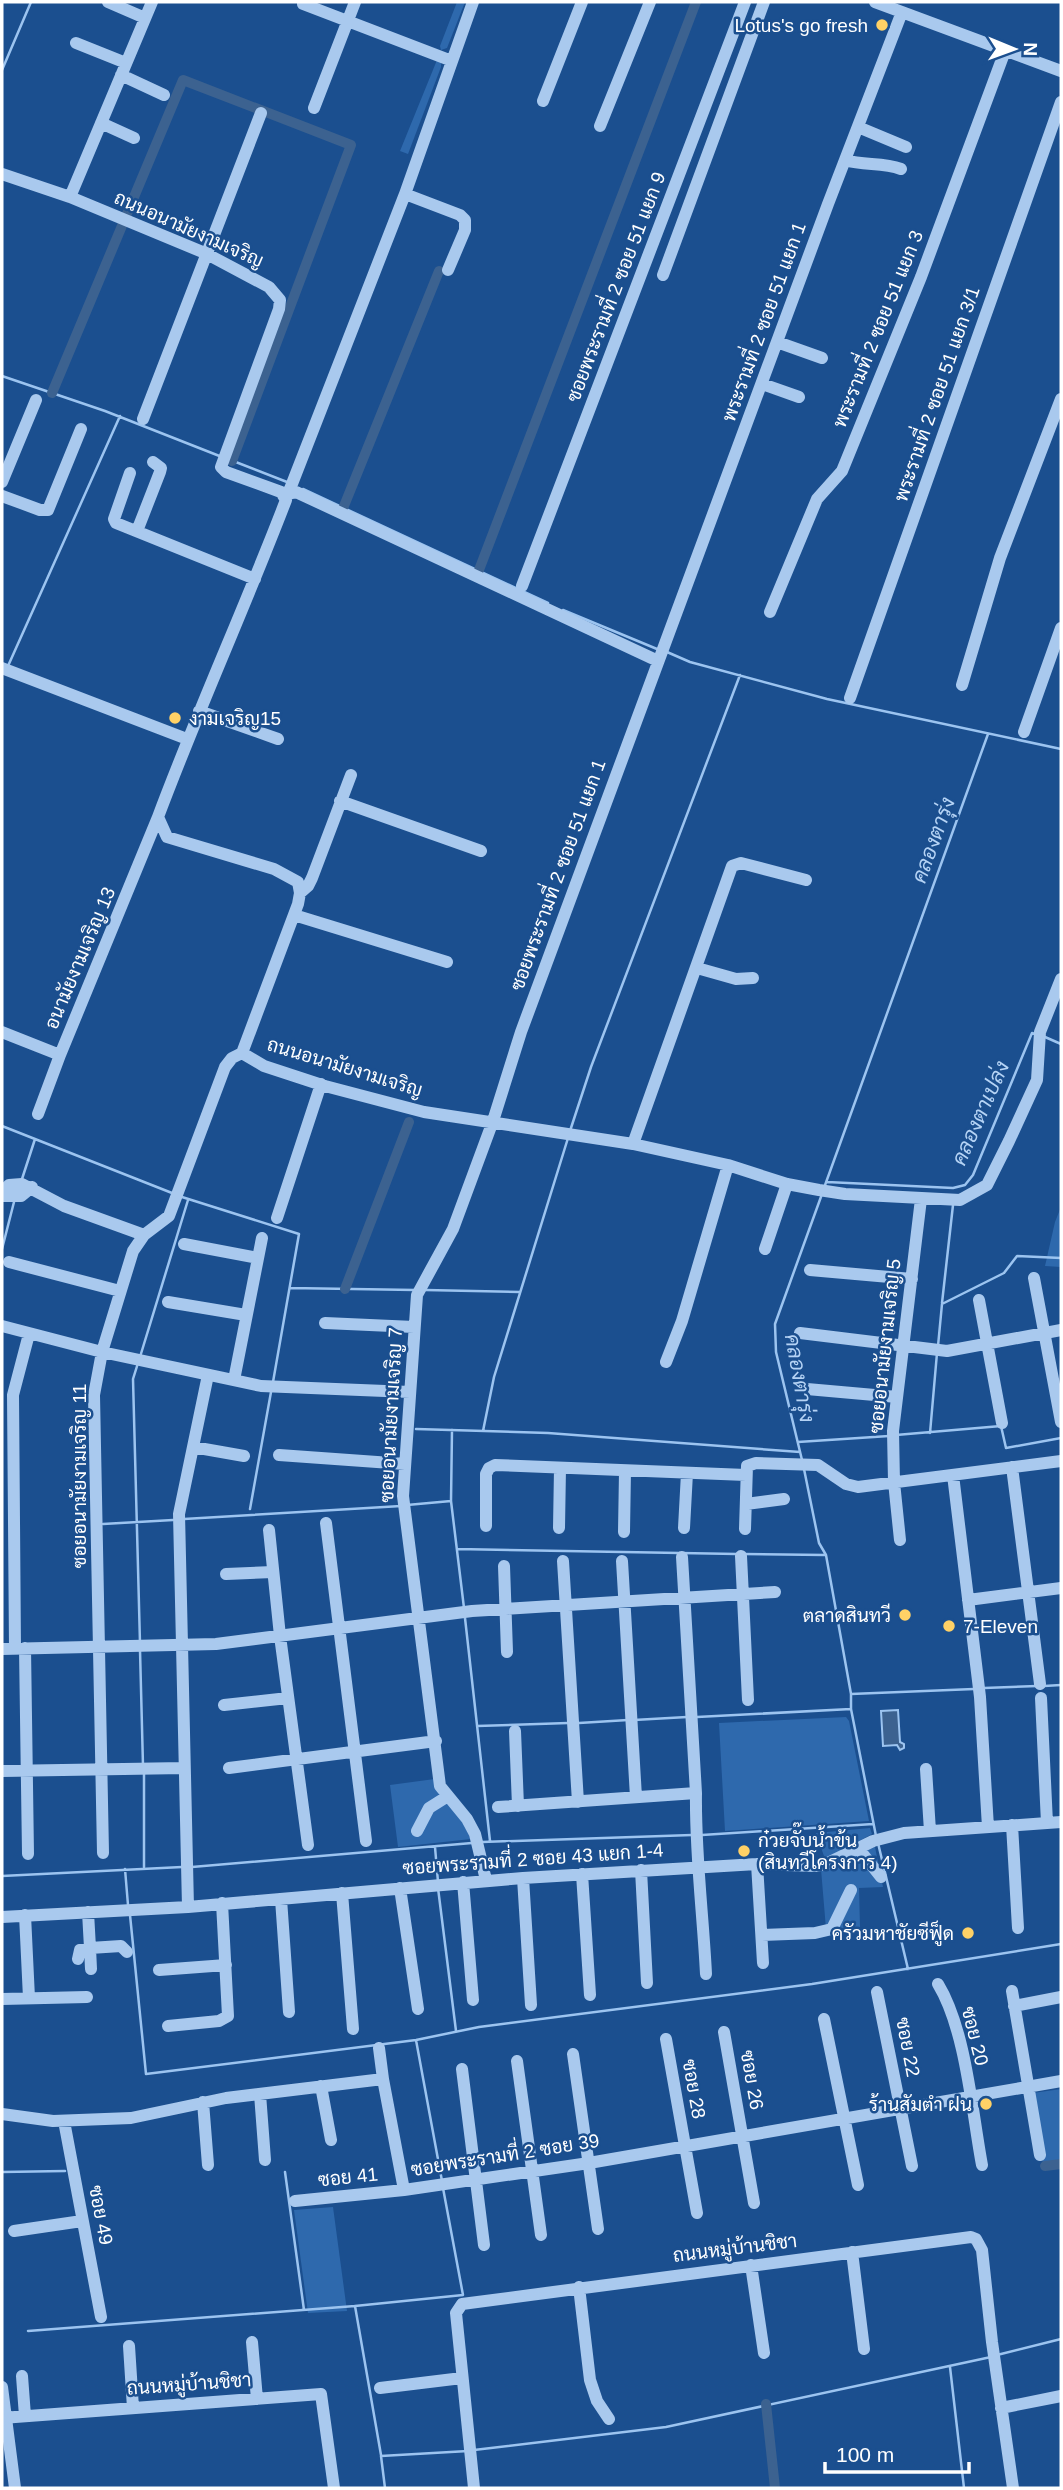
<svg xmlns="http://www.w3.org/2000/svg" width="1063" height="2490" font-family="Arial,Sarabun,sans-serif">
  <rect width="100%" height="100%" fill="#1b4f8f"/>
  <!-- green -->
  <path fill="#2e69ad" d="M457,2h8l-18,46 -6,2 -1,-4z
    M437,60l4,2v5l-33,87 -8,-3z
    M1061,1207v60l-16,-1 10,-44z
    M846,1717l3,4 20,100 -144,10 -6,-108z
    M442,1778l29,61 -73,8 -8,-62z
    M870,1828l2,6 -47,25 -9,-26z
    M875,1847l8,40 -24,1 1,39 -34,2 -5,-60z
    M1061,2089v71l-18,3 -10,-70z
    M333,2207l14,104 -39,2 -14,-103z"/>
  <!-- water -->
  <path fill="#3c6290" stroke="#9cc4f0" stroke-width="2" d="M898,1710l2,32 4,2v4l-4,2 -3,-5 -14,1 -2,-35z"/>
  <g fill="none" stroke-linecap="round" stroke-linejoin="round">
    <!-- stream -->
    <path stroke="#9cc4f0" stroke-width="2.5" d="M2,70l29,-68
      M2,376l103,35 117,46
      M228,459l59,23
      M303,489l245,114
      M563,610l94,39
      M667,652l23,10 137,37 234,50
      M8,666l112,-250
      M1045,1037l16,7
      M2,1126l170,67
      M570,1131l21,-64 149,-392
      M22,1179l13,-40
      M827,1182l126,6 12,-3 8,-10 59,-142 3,1
      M824,1188l164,-454
      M182,1197l117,37 -26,148
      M2,1249l12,-47
      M290,1288l125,2
      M425,1290l95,2
      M942,1303l11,-98
      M938,1346l4,-42 62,-31 13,-17 44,2
      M140,1357l48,-157
      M138,1363l-5,16 7,264
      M416,1429l132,4 252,19
      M452,1430l-1,71 13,107
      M483,1431l11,-54 74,-239
      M930,1433l7,-80
      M896,1435l105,-9 5,22 55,-10
      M798,1442l91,-6
      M802,1460l-26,-108 -1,-28 47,-130
      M804,1469l15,74 7,12 25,139v15l25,127
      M407,1505l44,-4
      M250,1509l21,-117
      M184,1519l217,-13
      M103,1524l70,-4
      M457,1549l280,5
      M744,1554l81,1
      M465,1618l25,223
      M140,1650l3,116
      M1044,1686l17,-1
      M984,1688l53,-2
      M851,1694l123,-5
      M697,1717l154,-8
      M634,1720l53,-3
      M579,1723l49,-3
      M477,1726l91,-3
      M144,1772v95
      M702,1835l171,-11
      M482,1842l210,-7
      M878,1843l30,126
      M435,1847l3,35
      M192,1867l280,-24
      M125,1869l3,36
      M2,1876l180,-9
      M438,1888l18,143
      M130,1915l16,159 270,-34 63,-13 333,-43 249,-40
      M416,2040l26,141
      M2,2172l63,-1
      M285,2172l19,138
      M28,2331l327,-25
      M997,2355l64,-16
      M950,2367l14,121
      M474,2450l192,-23 325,-70
      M381,2455l-26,-149 108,-11 -20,-107
      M385,2488l-4,-32 87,-5"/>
    <!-- canal -->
    <path stroke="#3c6290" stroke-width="10" d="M52,393l131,-313 168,65 -119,316
      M344,506l95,-235
      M479,570l217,-568
      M345,1289l64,-167
      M1045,2166l16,-2
      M766,2404l9,84"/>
    <!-- minor -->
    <path stroke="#a9c9ee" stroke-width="12" d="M108,2l37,16
      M875,2l186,69
      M303,4l149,57
      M76,43l50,20
      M121,75l43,20
      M543,101l39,-99
      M314,108l41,-106
      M101,123l33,15
      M600,126l50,-124
      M858,127l48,20
      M845,160c19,6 37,2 56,9
      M2,174l68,23 135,56 64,34 11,13 -1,9 -58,158 5,5 55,20 5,8c-41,107 -88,210 -128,317l9,20 107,32 24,13 2,11 -2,11 -56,149 22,13 61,20 99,26 209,32 95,21 59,19 32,6 26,4 115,6 27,-15 22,-44 28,-61 3,-48 21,-53
      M405,194l55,21 5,5v10l-17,40
      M70,197l82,-195
      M663,275l101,-273
      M777,342l45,16
      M762,384l37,13
      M143,419l118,-306
      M130,473l-16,46 2,4 139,56
      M2,482l34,-82
      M285,495l5,-6 115,-295 68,-192
      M285,495l11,-3 362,169
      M2,496l38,14h8l33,-81
      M137,531l23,-59 1,-4 -8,-6
      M522,586l223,-584
      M770,612l47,-113 25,-28 79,-194 84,-226
      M2,668l185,71
      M962,685l38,-127 61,-159
      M850,698l211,-596
      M199,711l79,28
      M1024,732l37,-104
      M340,801l141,50
      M300,893l8,-7 4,-8 39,-103
      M294,915l153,47
      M697,968l39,11 17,-1
      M2,1032l58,23
      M38,1114l22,-59 98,-238
      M633,1144l99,-278 9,-3 65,17
      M2,1192l7,-7 13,-1 42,22 80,29
      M2,1196h19l11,-9
      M277,1218l44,-134
      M184,1244l74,14
      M765,1249l22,-65
      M9,1262l111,29
      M810,1270l102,9
      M1034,1278l27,144
      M979,1300l23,123
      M168,1302l78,13
      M325,1323l89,4
      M2,1326l100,26 159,34 149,6
      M800,1333l147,18 114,-21
      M666,1362l16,-41 46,-156
      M234,1380l28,-142
      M807,1389l90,8
      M193,1447l51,9
      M279,1455l126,9
      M1012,1467l28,217
      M953,1475l27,222 8,130
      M746,1504l38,-5
      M326,1523l40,318
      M486,1526v-52l3,-6 6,-3 251,10
      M559,1528l1,-60
      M684,1528l3,-55
      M745,1529l2,-63 9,-3 62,2 28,19 12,3 203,-26
      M269,1530l11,106 28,209
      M624,1532l1,-61
      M900,1540l-6,-58 -1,-51 28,-232
      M741,1556l7,144
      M682,1557l14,236
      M563,1561l15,241
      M622,1561l14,236
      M504,1566l3,86
      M226,1574l47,-2
      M968,1600l93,-12
      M15,1648l-2,-253 16,-61
      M25,1648l3,206
      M2,1649l214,-5 256,-33 303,-19
      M1041,1698l6,125
      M224,1705l64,-7
      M515,1731l3,75
      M229,1768l207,-27
      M926,1769l4,62
      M2,1771l182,-3
      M498,1807l198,-14c-1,60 7,121 10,181
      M1012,1825l6,103
      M417,1831l12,-23 19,-12
      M858,1848l23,29
      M103,1853l-9,-458 8,-43 31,-101 11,-16 25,-19 56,-149 7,-9 10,-5
      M757,1864l6,99
      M641,1870l6,113
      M582,1874l8,121
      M523,1878l8,127
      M486,1880l-11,-46 -8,-15 -27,-33 -37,-290 14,-201 36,-66 40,-108 28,-89 307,-828 74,-192
      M463,1882l10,118
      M400,1888l18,121
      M342,1893l11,136
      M281,1899l8,113
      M188,1907l-9,-393 29,-139
      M88,1912l2,36 31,-2 6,6
      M25,1915l4,83
      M2,1917l186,-10 335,-29 234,-14 58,2 11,-2 47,-23 31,-8 157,-11
      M762,1935l53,-2 17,-4 19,-39
      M78,1959l2,-9 10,-2 1,21
      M159,1970l67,-5
      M938,1984c28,46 34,128 44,181
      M1012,1991l28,164
      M877,1992l35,174
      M2,1999l85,-2
      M1014,2006l47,-9
      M824,2019l34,166
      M168,2026l51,-5 9,-5 -6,-113
      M724,2032l30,171
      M666,2039l31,174
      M379,2048l4,31
      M573,2054l25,175
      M517,2061l24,174
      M462,2069l22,176
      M321,2086l10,54
      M260,2094l5,66
      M203,2102l5,63
      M2,2114l51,7 78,-3 95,-20 157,-19 21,111 185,-27 472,-82
      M64,2121l37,196
      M295,2201l109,-11
      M14,2231l68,-10
      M852,2252l12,97
      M751,2265l13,88
      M579,2287l11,93 7,21 12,18
      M252,2342l5,57
      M129,2346l4,62
      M22,2376l3,40
      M2,2387l13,101
      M380,2388l82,-10
      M1001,2408l60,-12
      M2,2418l319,-24 13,94
      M474,2488l-18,-175 6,-9 509,-67 5,2 6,11 10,92 21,146"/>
  </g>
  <!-- markers -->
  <g fill="#ffd166" stroke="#1b4f8f" stroke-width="2.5">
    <circle cx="882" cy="25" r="7"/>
    <circle cx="175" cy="718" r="7"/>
    <circle cx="905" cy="1615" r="7"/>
    <circle cx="949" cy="1626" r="7"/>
    <circle cx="744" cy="1851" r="7"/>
    <circle cx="968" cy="1933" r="7"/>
    <circle cx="986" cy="2104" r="7"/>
  </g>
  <g text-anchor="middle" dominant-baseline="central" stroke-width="5" stroke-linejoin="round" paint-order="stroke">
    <!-- poi labels -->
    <g font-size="19" fill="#fff" stroke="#1b4f8f" text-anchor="end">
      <text x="868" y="25">Lotus's go fresh</text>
      <text x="189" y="718" text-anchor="start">งามเจริญ15</text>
      <text x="891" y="1615">ตลาดสินทวี</text>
      <text x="963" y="1626" text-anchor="start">7-Eleven</text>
      <text x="758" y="1840" text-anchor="start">ก๋วยจั๊บน้ำข้น<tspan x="758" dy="22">(สินทวีโครงการ 4)</tspan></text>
      <text x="954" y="1933">ครัวมหาชัยซีฟู็ด</text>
      <text x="972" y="2104">ร้านสัมตำ ฝน</text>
    </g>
    <!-- street labels -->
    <g font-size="19" fill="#fff" stroke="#1b4f8f">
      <text transform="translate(189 229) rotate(24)">ถนนอนามัยงามเจริญ</text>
      <text transform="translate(616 287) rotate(-69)">ซอยพระรามที่ 2 ซอย 51 แยก 9</text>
      <text transform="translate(764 322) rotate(-70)">พระรามที่ 2 ซอย 51 แยก 1</text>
      <text transform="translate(878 329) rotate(-68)">พระรามที่ 2 ซอย 51 แยก 3</text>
      <text transform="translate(937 394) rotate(-71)">พระรามที่ 2 ซอย 51 แยก 3/1</text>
      <text transform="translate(558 875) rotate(-70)">ซอยพระรามที่ 2 ซอย 51 แยก 1</text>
      <text transform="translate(80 958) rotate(-67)">อนามัยงามเจริญ 13</text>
      <text transform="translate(345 1067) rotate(17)">ถนนอนามัยงามเจริญ</text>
      <text transform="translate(885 1346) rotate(-84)">ซอยอนามัยงามเจริญ 5</text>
      <text transform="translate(391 1415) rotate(-87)">ซอยอนามัยงามเจริญ 7</text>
      <text transform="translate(79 1476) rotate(-90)">ซอยอนามัยงามเจริญ 11</text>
      <text transform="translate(533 1859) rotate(-4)">ซอยพระรามที่ 2 ซอย 43 แยก 1-4</text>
      <text transform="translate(975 2036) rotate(76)">ซอย 20</text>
      <text transform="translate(908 2047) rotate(79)">ซอย 22</text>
      <text transform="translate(752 2080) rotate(80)">ซอย 26</text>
      <text transform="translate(694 2089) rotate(80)">ซอย 28</text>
      <text transform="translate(505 2155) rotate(-9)">ซอยพระรามที่ 2 ซอย 39</text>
      <text transform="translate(348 2177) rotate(-6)">ซอย 41</text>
      <text transform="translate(101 2215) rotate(79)">ซอย 49</text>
      <text transform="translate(735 2248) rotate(-7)">ถนนหมู่บ้านชิชา</text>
      <text transform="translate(189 2384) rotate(-4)">ถนนหมู่บ้านชิชา</text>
    </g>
    <!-- water labels -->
    <g font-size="21" font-style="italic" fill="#b5d3f5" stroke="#1b4f8f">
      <text transform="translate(933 840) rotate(-70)">คลองตารุ่ง</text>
      <text transform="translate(980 1113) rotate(-66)">คลองตาเปล่ง</text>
      <text transform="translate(800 1378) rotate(80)">คลองตารุ่ง</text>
    </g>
  </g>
  <!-- border -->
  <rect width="1063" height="2490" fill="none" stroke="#ffffff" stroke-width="7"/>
  <!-- north arrow -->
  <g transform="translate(1014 49) rotate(91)" stroke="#1b4f8f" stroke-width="5" paint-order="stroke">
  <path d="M0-5L12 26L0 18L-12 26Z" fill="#ffffff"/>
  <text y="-10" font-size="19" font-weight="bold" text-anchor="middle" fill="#ffffff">N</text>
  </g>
  <!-- scale -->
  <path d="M825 2462v10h144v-10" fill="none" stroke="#ffffff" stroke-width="3.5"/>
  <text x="836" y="2462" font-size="21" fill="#ffffff" stroke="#1b4f8f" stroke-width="5" paint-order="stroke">100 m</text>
</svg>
